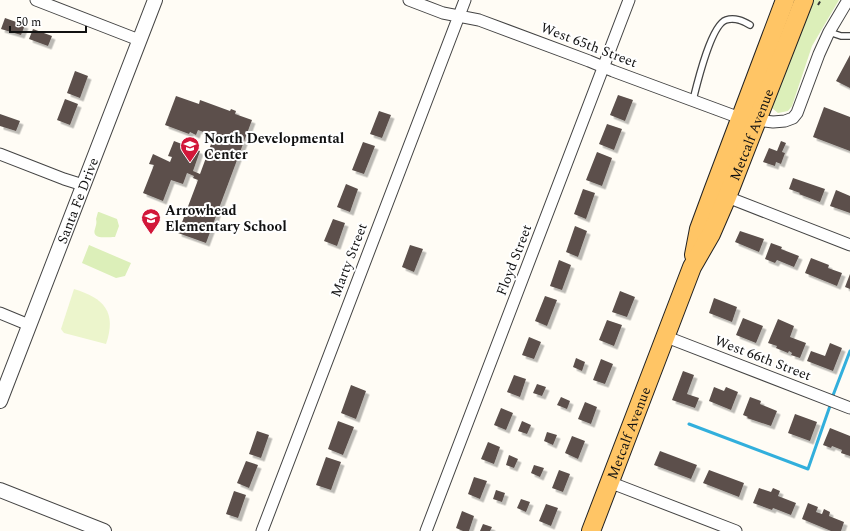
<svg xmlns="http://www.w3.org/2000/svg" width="850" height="531" font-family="Spectral,serif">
  <defs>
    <filter id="shadow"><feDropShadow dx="3.5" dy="3.5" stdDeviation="0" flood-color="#0004"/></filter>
  </defs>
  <rect width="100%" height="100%" fill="#fffcf5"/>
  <!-- green -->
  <path fill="#dcefb9" d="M809,0h30l-27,46 -20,60 -4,5 -10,2 -6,-5 -1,-7z
    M98,212h1l18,7 2,7 -4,11c-7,0 -24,3 -20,-8 1,-4 2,-6 1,-10z
    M89,245l42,18 -6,13 -9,2 -34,-15z"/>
  <!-- pitch -->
  <path fill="#ecf5cc" d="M74,289c30,9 43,23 32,55l-42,-11 -3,-4z"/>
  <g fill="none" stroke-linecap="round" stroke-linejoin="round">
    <!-- stream -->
    <path stroke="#32afdc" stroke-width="3" d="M832,398l18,-47
      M689,424l119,45 23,-66"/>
  </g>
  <!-- building -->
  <path fill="#5b504c" filter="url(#shadow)" d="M5,18l20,7 -4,10 -20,-6z
    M33,29l19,7 -4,10 -19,-7z
    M850,55v33l-14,-7z
    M75,71l13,5 -8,22 -13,-5z
    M618,95l15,5 -8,21 -15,-6z
    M176,96l23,8 1,-4 30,11 1,-2 5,2 -1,3 17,6 -46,123 -28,-10 20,-53 -5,-2 1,-2 -7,-3 -4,11 -12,-4 -8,21 -20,-8 11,-28 -5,-1 4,-10 17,8 2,-5 -4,-1 6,-15 26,10 -7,20 7,3 14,-38 -16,-6 -2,5 -6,-3 -1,2 -24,-9z
    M65,99l13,5 -8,21 -13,-5z
    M824,107l26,10v34l-37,-14z
    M379,111l12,4 -9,23 -12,-4z
    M0,114l20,7 -4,10 -16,-5z
    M607,124l15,5 -8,21 -15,-6z
    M781,141l5,2 -4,9 3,1 -4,11 -5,-2 -1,4 -12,-4 6,-14 8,3z
    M363,142l12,4 -11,28 -12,-4z
    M597,152l15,6 -10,28 -16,-6z
    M793,178l32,11 -5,13 -21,-8 1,-1 -11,-4z
    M346,184l12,5 -8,23 -13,-5z
    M583,189l12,4 -9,26 -12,-5z
    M836,190l14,6v17l-20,-7z
    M333,219l12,4 -8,23 -13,-5z
    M575,226l12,5 -9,26 -12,-5z
    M740,231l24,8 -5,13 -24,-10z
    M771,243l11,4 -1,2 18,7 -5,11 -17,-7 -2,3 -10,-4z
    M410,245l13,4 -9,23 -12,-5z
    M811,258l18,7 -1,3 14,5 -5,13 -32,-13z
    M559,260l12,5 -9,25 -12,-4z
    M850,274v15l-5,-2z
    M620,291l15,6 -8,20 -15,-5z
    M545,296l12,4 -10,26 -12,-5z
    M714,298l23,9 -5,15 -23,-9z
    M743,318l20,8 -7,17 -20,-8z
    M778,319l16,7 -4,11 16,6 -6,15 -9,-3 1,-2 -3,-2 -1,2 -12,-5 1,-2 -9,-3z
    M607,320l15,5 -8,21 -15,-6z
    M529,337l12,5 -7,17 -12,-4z
    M830,343l12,5 -9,23 -26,-10 4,-10 14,5z
    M576,358l9,4 -3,9 -9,-4z
    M601,359l12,5 -8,20 -12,-4z
    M683,371l11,4 -7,19 12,4 -4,10 -23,-8z
    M514,375l12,4 -6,18 -13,-5z
    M537,384l9,3 -4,9 -9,-3z
    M351,385l15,6 -10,28 -15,-6z
    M714,387l10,4 2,-4 12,5 -7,18 -22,-9z
    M561,397l9,4 -3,8 -10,-4z
    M750,397l11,4 -1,3 17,7 -6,15 -24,-8 1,-1 -5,-2z
    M585,402l12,5 -6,17 -13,-5z
    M501,408l12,5 -7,17 -12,-5z
    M795,414l22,8 -7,19 -22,-8z
    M338,421l16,6 -11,28 -15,-6z
    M522,421l9,4 -4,9 -9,-3z
    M830,428l20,8v20l-9,-3 1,-3 -10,-4 -1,2 -8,-3z
    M257,431l12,4 -8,23 -12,-4z
    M547,432l10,3 -4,10 -9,-4z
    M572,436l13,5 -7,18 -13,-6z
    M488,442l12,5 -6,17 -13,-5z
    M660,451l37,14 -6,14 -37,-14z
    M509,455l9,4 -4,9 -8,-3z
    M326,457l15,5 -10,28 -15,-5z
    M246,461l12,4 -9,23 -12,-5z
    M534,465l10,3 -4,9 -9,-4z
    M559,470l11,4 -7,18 -11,-4z
    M709,470l35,13 -5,14 -36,-14z
    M474,477l13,4 -7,18 -12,-5z
    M759,488l12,4 2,-4 7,3 -2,5 18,7 -5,12 -18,-7 -1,2 -19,-7z
    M496,490l9,3 -3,9 -9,-3z
    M234,491l12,4 -8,23 -12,-4z
    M521,499l9,3 -4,10 -9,-4z
    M808,503l10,4 -2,5 6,2 2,-5 6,3 -1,4 15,6 -3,9h-10l-29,-12z
    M546,504l12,4 -7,18 -12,-5z
    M462,511l12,5 -5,15h-6l-7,-3z
    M483,524l9,3 -2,4h-10z"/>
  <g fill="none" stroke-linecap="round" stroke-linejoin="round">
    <!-- service casing -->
    <g stroke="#444" stroke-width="8">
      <path id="service" d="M829,32l12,4h9
        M693,100c4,-16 18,-75 33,-80 9,-3 17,1 24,5"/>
    </g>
    <!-- minor casing -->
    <g stroke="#444" stroke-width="13">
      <path id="minor" d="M36,0l103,40
        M409,0l34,13 36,7 110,41 24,10 127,47 33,4 12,-1 8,-3 4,-5 22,-59 10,-22 19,-32
        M0,154l64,25 19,6
        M722,195l128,50
        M0,313l29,12
        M664,336l186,72
        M609,482l127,49
        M262,531l203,-531
        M426,531l203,-531"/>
    </g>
    <!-- tertiary casing -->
    <g stroke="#444" stroke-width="16">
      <g id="tertiary">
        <path id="s1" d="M0,401l155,-401"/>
        <path d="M0,490l104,41"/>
      </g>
    </g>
    <!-- primary casing -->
    <g stroke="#222" stroke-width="20">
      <g id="primary">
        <path d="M694,255l5,-26 14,-38 72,-191"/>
        <path id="s2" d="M591,531l101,-264 19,-33 16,-37 77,-197"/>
      </g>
    </g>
    <!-- path -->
    <path stroke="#333" stroke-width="2" stroke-dasharray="4 2" stroke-linecap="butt" d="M818,5l3,-5"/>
    <!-- service -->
    <use href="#service" stroke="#fff" stroke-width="5.5"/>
    <!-- minor -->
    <use href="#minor" stroke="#fff" stroke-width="11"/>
    <!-- tertiary -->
    <use href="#tertiary" stroke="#fff" stroke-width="14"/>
    <!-- primary -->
    <use href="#primary" stroke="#ffc565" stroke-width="18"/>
  </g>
  <!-- icons -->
  <defs>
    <g id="school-pin" transform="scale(1)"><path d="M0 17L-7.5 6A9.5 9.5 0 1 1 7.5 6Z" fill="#d21739" stroke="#fff"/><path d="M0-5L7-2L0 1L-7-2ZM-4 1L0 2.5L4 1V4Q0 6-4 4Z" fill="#fff"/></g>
  </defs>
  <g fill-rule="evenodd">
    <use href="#school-pin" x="190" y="146"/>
    <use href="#school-pin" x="151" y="218"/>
  </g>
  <g text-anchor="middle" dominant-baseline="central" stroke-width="4" stroke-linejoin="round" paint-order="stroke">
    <!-- street labels -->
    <g font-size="14" fill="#111" stroke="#fff">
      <text transform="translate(589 45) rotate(21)">West 65th Street</text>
      <text stroke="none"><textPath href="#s2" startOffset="428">Metcalf Avenue</textPath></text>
      <text stroke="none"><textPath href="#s1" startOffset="215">Santa Fe Drive</textPath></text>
      <text transform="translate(349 260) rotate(-69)">Marty Street</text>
      <text transform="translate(514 260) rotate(-69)">Floyd Street</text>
      <text transform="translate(763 358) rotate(21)">West 66th Street</text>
      <text stroke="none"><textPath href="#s2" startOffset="105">Metcalf Avenue</textPath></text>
    </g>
    <!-- poi labels -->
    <g font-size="14" font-weight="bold" fill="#111" stroke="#fff" text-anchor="start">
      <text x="204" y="138">North Developmental<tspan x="204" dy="16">Center</tspan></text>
      <text x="165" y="210">Arrowhead<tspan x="165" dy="16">Elementary School</tspan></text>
    </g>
  </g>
  <!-- scale -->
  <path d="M10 26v6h76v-6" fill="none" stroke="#111111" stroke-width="2"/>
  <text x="16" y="26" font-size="12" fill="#111111" stroke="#ffffff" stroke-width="3" paint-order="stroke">50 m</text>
</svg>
